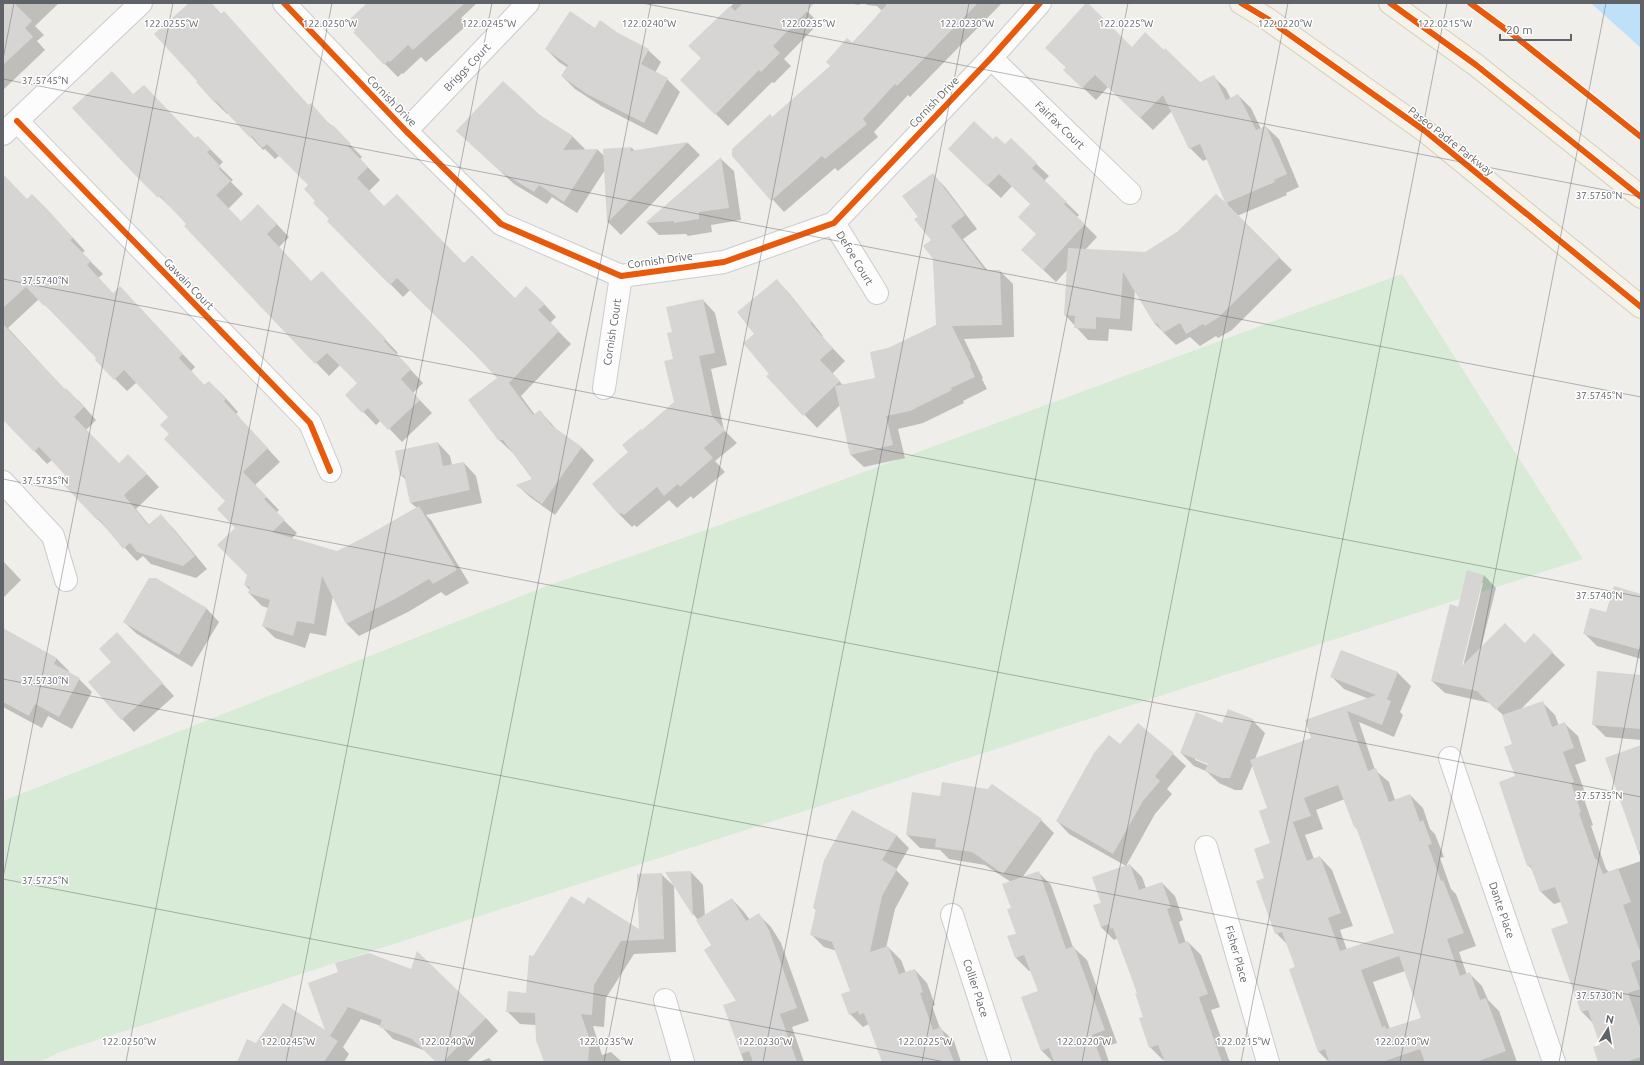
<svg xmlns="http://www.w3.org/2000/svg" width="1644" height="1065" font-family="Ubuntu,sans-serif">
  <rect width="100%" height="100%" fill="#efeeea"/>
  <!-- green -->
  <path fill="#d8ebd6" d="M1402,274l181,285 -1523,493 -21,10h-36v-261l541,-214 173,-61z"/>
  <!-- water -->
  <path fill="#bfe0f9" d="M1591,3h50v45z"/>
  <!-- shadow -->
  <path fill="#0003" fill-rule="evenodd" d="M3,3h56l-24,23 9,9 -7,6 8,9 -42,40z
    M191,3h20l10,11 3,-2 85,94 23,20 30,31 -2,2 20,21 -11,11 16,17 130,91 29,5 12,13 -6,6 21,21 -50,52 14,19 5,-4 18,20 23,16 13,13 -39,55 -25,-18 -13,-12 16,-6 -20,-26 -14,-13v-62l-89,-88 -7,7 -74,-76 2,-2 -14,-18 -8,-16 -29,-30 -5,4 -10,-10 -2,1 -35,-37 -1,1 -13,-13 -15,-20z
    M366,3h111l-16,15 6,7 -41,37 -5,-5 -18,17 -1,-1 -4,4 -13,-13z
    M734,3h65l20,20 -35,36 7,7 -17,17 -2,-1 -44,44 -47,-46 21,-22 5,-27z
    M846,3h13l1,2z
    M865,3h137l-92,94 -2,-2 -34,37 4,5 -40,34 -3,-3 -51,44 -51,-56 39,-38 59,-52 51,-55 -5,-5 -10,-1z
    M596,29l22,5 30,16 13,12 -6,11 12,6 13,13 -23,43 -56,-29 -26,-17 -13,-13 6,-8 -9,-6 -13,-13z
    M1132,48l68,35 13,-7 13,13 5,10 7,-4 13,13 10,21 5,-2 13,12 20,48 -13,6 1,2 -50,21 55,54 -60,60 -14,8 -2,-2 -16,10 -10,-9 -14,8 -21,-21 -20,-34 -3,41 -23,-2 -1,12 -20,-1 -23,-25 3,-46 -12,13 -21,-20 2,-28 -6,-30 -19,-18 -11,12 -39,-36 31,-21 12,5 6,-6 38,36 -5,5 35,34 -2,2 20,20 -12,13 60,3 83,-47 -21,-47 -4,2 -13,-13 -18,-37 -19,19 -45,-43 -12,13 -19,-18 -10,-14 -9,-8z
    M134,95l62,44 2,-2 25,25 -4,4 14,14 -2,2 12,12 -15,15 13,13 30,-4 18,19 -10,10 32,35 23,3 64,68 -2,1 27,29 -10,10 19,20 -30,29 -21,-22 -5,5 -29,-30 12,-11 -19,-19 -11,11 -144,-150 3,-2 -51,-49z
    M540,116l32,20 13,13 -1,1h14l6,6v-7l28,-1 3,3 53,-8 12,12 -79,80 -13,-13 -3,-52 -28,43 -25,-16 -5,7 -33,-20 -44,-41z
    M721,159l13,12 7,49 -30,5 1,7 -24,4 -2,-2 -27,1 -12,-12z
    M932,174l13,13 32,42 -14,10 25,32h12l13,13 1,53 -50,2 19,39 -1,1 5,10 -24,12 1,2 -41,20 -25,6 7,29 -41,9 -13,-12 -11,-50 -23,23 -49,-52 3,-2 -15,-40 21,-53 12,12 34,43 -1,1 23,24 -13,13 12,12 33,-8 12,-29 48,-24 -5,-85 -13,-23z
    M3,181l59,45 23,25 -3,2 21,21 -5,4 15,16 19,6 63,67 -4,4 14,15 4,-4 13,12 16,18 -2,2 44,48 -25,23 24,25 -3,3 21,20 -6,6 46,13 26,-13 54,-31 -6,-5 -5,-23 -5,-5 37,-32 12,13 2,9 12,-2 12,13 6,27 -56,12 5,5 38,63 -23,13 -5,-4 -33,20 -49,24 -13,-13 -13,-27 -7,40 -16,-3 -5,15 -30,-10 -12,-12 5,-18 -6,-2 -13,-13 1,-3 -5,-5 3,-10 -12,-47 -10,-27 -56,-67v-17l-33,-35 -10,9 -31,-31 2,-2 -59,-59 -31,29 57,62 14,11 17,19 -10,10 33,34 22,4 18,19 -23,22 13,16 12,-9 12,12 34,41 -11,9 -45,-14 -8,-8 -6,5 -76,-81 5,-5 -14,-15 -5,4 -44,-46z
    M703,300l12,13 12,52 -16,4 13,61 13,13 -22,18 10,11 -32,27 -2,-3 -14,12 -8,-8 -32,27 -3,-2 -2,2 -13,-13 11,-62 12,-21 33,-29 -2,-69z
    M3,561l18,19 -18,18z
    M1484,575l12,13 -15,60 44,-4 9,-9 31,30 -45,45 22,-8 13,13 4,11 6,-2 13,12 8,25 -11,4 11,30 -3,1 10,29 -2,1 15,43 3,3 32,-11v201h-42l2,-16 -8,-23 -11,-11 -30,-82 17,-6 -8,-22 -7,2 -13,-12 -8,-22 -5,-5 -15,-120 -10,-30 -13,-12 -45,-10 -13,-12 27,-73zM1481,583h2l-21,88h-2z
    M156,579l51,30 12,13 -27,45 -55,-33 -13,-12z
    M1641,594v65l-44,-13 -13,-13 23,-19z
    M3,629l54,30 12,12 -1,2 11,6 13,13 -20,37 -24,-13 -6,12 -39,-21z
    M117,634l57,62 -40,36 -12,-13 -10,-57z
    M1342,651l56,22 13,13 -11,26 3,3 -9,22 -35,-15 16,48 14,12 6,18 15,-5 13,13 7,21 5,5 9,23 -4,1 11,31 5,5 20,52 -17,6 8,23 3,-1 12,12 6,14 11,11 18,51h-188l-10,-10 -23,-84 -8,-23 -12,-12 -11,-55 7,-34 -3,-36 -16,-44 -11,26h-7l-16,-7 -13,-12 -12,-5 -13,-13 42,-29 29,-4 13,13 -10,26 58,-21 -7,-17 63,-22 -25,-10 -12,-12zM1195,758l18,7 -1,2 -17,-7zM1345,799l10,28 4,4 36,103 -48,16 -7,-20 13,-4 -21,-56 -12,-13 -6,2 -9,-24 18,-6 -7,-19zM1405,971l17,47 -32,11 -17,-47z
    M1641,676v64l-35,-3 -13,-13z
    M1120,745l53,9 13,12 -19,23 5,5 -17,20 -29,52 -57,-32 -12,-13z
    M1641,746v113l-35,-101z
    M992,785l49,35 13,13 -32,45 16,-6 13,13 22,62 14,13 30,83 -13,4 5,15h-56l-12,-12 -2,-58 -8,-22 -2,1 -13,-13 -8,-21 9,-3 -5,-25 -1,-27 -26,-17 -36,-6 -9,-9 -20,-2 -13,-13 34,-38 48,-7z
    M896,835l13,13 -13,22 13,13 -14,26 -9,39 2,-1 13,13 5,13 9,-3 12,13 8,22 -3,1 8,22 14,13 7,21h-78l-14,-38 -6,3 -13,-13 1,-23 -14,-40 -13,-4 -13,-13 6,-23 -3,-3z
    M1130,865l12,12 4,11 16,-5 13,13 8,24 -4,2 7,21 2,-1 13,13 19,52 -9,3 18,50 3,2h-66l-1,-3 -2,1 -13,-13 -12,-54 -20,-55 -4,2 -13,-13 -7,-21 8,-3z
    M691,872l12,13 2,31 27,-17 12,13 6,8 9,-5 12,12 10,16 28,78 -17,6 12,35h-60l-20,-57 13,-4 -24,-55 -15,-26 -4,-5 -27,-42z
    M661,874l13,12 2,66 -42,2 -28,44 -2,29 -11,-1 9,29 9,-3 11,10h-77l-9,-37 -16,-1 -12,-12 19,-18 7,-37 50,-52 56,25z
    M309,984l177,34 12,13 -31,31h-30l-11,-11 -33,-12 -12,-13 -20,-7 -18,28 6,7 -5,8h-102l14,-17 71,-12z
    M489,1058l4,4h-14z"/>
  <!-- building -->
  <path fill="#d6d5d3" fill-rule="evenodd" d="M3,3h11l18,18 -7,7 8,9 -30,28z
    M189,3h22l10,11 3,-3 84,94 3,-2 20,23 2,-1 18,19 -3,2 20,21 -11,11 27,28 13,-12 67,69 8,-8 43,43 11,-12 19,18 -7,6 21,21 -50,52 24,32 7,-5 11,15 31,22 -40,57 -26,-19 16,-6 -29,-39h-5l-30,-40 29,-22 -34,-36h-1l-65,-64 -7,7 -18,-18 -45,-46 2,-2 -16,-16 2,-2 -11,-12 4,-4 -41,-41 -5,4 -10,-12 -2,2 -34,-37 -2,1 -18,-20 1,-1 -43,-47z
    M367,3h98l-52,47 -5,-5 -18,17 -2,-1 -4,4 -31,-33 2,-1 -8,-9z
    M743,3h72l-42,43 7,7 -19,19 -2,-2 -44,45 -35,-35 21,-22 -13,-12 42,-40 5,5z
    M888,3h90l-81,83 -2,-2 -32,35 4,5 -42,35 -3,-3 -51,45 -39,-45v-7l38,-35 2,3 58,-51 -4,-4 21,-24 6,5z
    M1086,3h2l44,44 13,-15 19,18 1,-2 35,34 14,-7 12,25 12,-6 18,36 10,-4 21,48 -13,6 1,2 -49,21 54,54 -61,60 -14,9 -2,-2 -17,10 -6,-11 -17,10 -6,-10 -2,2 -32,-53 -3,47 -24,-2v12l-22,-1 1,-12 -11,-1 4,-67 77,4 32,-20 39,-38 9,8 -25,-58 -11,5 -26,-54 -23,23 -45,-43 -13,13 -19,-18 3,-3 -21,-19z
    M570,11l25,17 5,-8 18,13 31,16 -8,15 27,14 -24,45 -57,-29 -26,-18 7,-11 -23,-16z
    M112,71l21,23 11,-9 51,53 3,-2 13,13 -4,3 14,15 -2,2 12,12 -15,14 25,26 17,-17 19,20 -10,10 44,47 11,-10 64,68 -2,2 27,28 -10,10 19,21 -32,30 -20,-22 -6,5 -17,-18 12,-12 -30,-30 -12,11 -131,-138 2,-2 -26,-28 -2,2 -22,-22 -64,-68z
    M503,81l37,34 33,21 -10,14 35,-1 -34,53 -25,-17 -5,7 -34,-21 -44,-40z
    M974,121l19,18 3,-3 9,8 6,-6 26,25 -5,5 35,34 -3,2 21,20 -42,46 -22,-20 15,-16 -18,-17 12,-13 -31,-30 -12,12 -39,-37z
    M688,142l-81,81 -4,-74 29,-2 -2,4z
    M721,157l8,51 -30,4v7l-25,4v-2l-29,2z
    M933,173l32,42 -14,11 34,44h15l2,55 -50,1 19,39 -1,1 5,11 -24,11 1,2 -42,21 -24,5 7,29 -43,10 -15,-69 40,-8 -5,-26 18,-4 48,-23 -3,-66 -10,-13 8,-6 -17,-21 4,-2 -16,-21z
    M3,174l24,25 5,-5 18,18 23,26 -3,2 21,21 -4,4 26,28 7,-7 63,68 -4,4 25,27 5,-4 17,18 -2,2 44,47 -25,24 24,25 -3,2 21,21 -13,12 65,19 26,-13 56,-32 38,64 -24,14 -4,-5 -34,20 -49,25 -24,-48 -8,48 -17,-3 -4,15 -31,-10 8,-26 -22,-7 2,-6 -6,-2 3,-10 -30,-30 18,-17 -18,-19 8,-8 -61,-62 5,-5 -9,-9 8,-8 -44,-47 -10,10 -19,-20 1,-2 -51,-53 -1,1 -18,-19 -23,21z
    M777,279l35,43 -2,1 23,25 -13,12 20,21 -37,35 -37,-40 3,-2 -26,-31 11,-9 -17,-22z
    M703,299l12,54 -16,3 13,60 13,14 -21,18 9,10 -33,29 -2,-3 -14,12 -7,-9 -33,28 -3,-2 -2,2 -27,-31 36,-32 -6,-7 19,-16 1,1 32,-28 -10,-41 9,-2 -6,-26 5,-1 -6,-25z
    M3,324l62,65 1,-1 18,19 -10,10 45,46 9,-9 19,20 -23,21 24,30 13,-11 34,42 -12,10 -46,-14 -7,-9 -7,6 -24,-30 -2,1 -38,-40 6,-5 -26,-28 -5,5 -31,-32z
    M438,442l5,24 21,-4 6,28 -60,13 -6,-28 -4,1 -5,-25z
    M1467,570l17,5 -22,91 43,-43 20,20 9,-10 19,19 -57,58 -19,-19 -46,-10 19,-77 8,3z
    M149,578h7l51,30 -28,47 -56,-33z
    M1614,586l27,8v56l-58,-16 7,-26 16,4z
    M3,628l54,30 -3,6 26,14 -21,39 -24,-13 -6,12 -26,-14z
    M117,632l46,51 -42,37 -33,-38 23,-20 -12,-13z
    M1341,650l57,22 -11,27 -3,-1 7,3 -9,24 -35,-14 21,60 8,-3 13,34 21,-8 10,28 3,-2 9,24 -4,1 13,36 2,-1 21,53 -17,6 13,37 10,-4 10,28 6,-2 20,53 -30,11h-51l-5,-13 -38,13h-53l-4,-13 -7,3 -29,-83 6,-2 -13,-35 -7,2 -19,-53 8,-3 -10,-29 16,-6 -11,-32 8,-3 -17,-48 61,-22 -6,-18 71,-25 -46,-18zM1338,785l16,42h2l38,106 -54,18 -12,-33 13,-5 -21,-57 -13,5 -14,-39 18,-6 -7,-18zM1399,956l22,62 -35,11 -1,-3 -3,1 -21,-57z
    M1597,671l44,4v54l-49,-4z
    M1543,701l9,26 13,-5 9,26 -11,4 11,30 -3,1 10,29 -2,1 16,46h2l6,15 15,-6 13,34 -8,3 18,49v5l-10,4 9,26 -12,4 13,37v27l-15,5h-28l-5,-15 7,-2 -12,-35 -7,2 -30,-83 17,-6 -13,-36 -15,5 -10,-27 -3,1 -28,-84 16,-6 -11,-29 8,-3 -10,-29z
    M1228,709l25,10 -23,59h-8l-17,-7 3,-7 -28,-11 16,-41 26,11z
    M1138,723l36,30 -19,23 5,5 -17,20 -30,53 -57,-33 38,-68 15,-18 11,9z
    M1641,745v106h-3l-33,-93z
    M942,782l46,7 4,-5 50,35 -39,55 -31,-22 -37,-5 1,-8 -30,-4 6,-43 28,4z
    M852,810l45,25 -15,25 15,9 -15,27 -12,56 18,-6 11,28 16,-5 8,23 -3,1 13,37 8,-3 13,35h-72l-18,-49 -5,2 -1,-4 -9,4 -8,-21 9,-3 -18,-49 -22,-7 6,-26 -3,-1 11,-48z
    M1130,864l9,26 23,-8 9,25 -4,2 12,35 9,-3 20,53 -9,3 23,65h-57l-7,-17 -9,3 -10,-30 4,-1 -8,-24h2l-24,-65 -3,1 -1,-5 -8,3 -8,-22 8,-2 -9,-26z
    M691,871l2,45 -28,-44z
    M1039,871l27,78 8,-3 31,84 -13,5 10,27h-48l-5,-14 -8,3 -20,-54 17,-6 -14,-36 -9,3 -8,-22 9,-2 -9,-25 4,-1 -9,-24z
    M662,873l2,66 -43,2 -27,44 -2,30 -11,-1 9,26 -2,22h-44l-8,-22 -1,-27 -29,-1 2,-21 18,2 3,-38 4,1 38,-60 13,8 4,-7 51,32 -2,-55z
    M732,898l14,23 13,-8 10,17 28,78 -17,6 17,48h-44l-4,-11 -8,3 -18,-49 13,-4 -32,-51 7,-5 -15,-25z
    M417,951l69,67 -43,44h-7l-24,-23 -33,-12 3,-7 -34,-13 -18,29 8,5 -14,21h-87l10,-23 9,4 27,-40 42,27 -17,-47 30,-11 -3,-9 34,-10 42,16z"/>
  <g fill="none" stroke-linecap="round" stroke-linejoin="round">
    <!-- minor casing -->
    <g stroke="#cbcccc" stroke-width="24">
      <path id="minor" d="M284,3l122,128 95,93 120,52 103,-14 110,-39 157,-165 49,-55
        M991,58l139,135
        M17,121l293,302 20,48
        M406,131l122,-128
        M3,134l138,-131
        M834,223l43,70
        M604,388l17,-112
        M3,482l50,54 13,44
        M1450,758l104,304
        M1206,847l62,215
        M952,915l48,147
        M665,1000l18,62"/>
    </g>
    <!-- major casing -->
    <g stroke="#d7ceb8" stroke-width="24">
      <path id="major" d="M1241,3l25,15 159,113 216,176
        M1390,3l86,62 165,132"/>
    </g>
    <!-- minor -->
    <use href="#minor" stroke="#fdfcfc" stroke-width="22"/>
    <!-- major -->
    <use href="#major" stroke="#f4f2e9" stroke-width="22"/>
    <!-- cycleway casing -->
    <g stroke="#fff" stroke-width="8">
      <path id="cycleway" d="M284,3l122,128 95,93 120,52 103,-14 110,-39 157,-165 49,-55
        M1241,3l25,15 159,113 216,176
        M1390,3l86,62 165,132
        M1470,3l42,31 129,103
        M17,121l293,302 20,48"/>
    </g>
    <!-- cycleway -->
    <use href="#cycleway" stroke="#e8590c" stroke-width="6"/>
  </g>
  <!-- ticks -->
  <path fill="none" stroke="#5f6368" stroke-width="1" stroke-opacity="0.45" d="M642,3l999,194M3,59l11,-56M3,79l1638,318M3,279l1638,318M3,479l1638,318M3,679l1638,318M3,878l170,-875M3,879l942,183M126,1062l206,-1059M286,1062l206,-1059M445,1062l206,-1059M604,1062l206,-1059M763,1062l206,-1059M922,1062l206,-1059M1082,1062l206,-1059M1241,1062l206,-1059M1400,1062l206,-1059M1559,1062l82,-420"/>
  <g text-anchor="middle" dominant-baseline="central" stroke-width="3" stroke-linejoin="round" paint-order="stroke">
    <!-- street labels -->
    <g font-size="11" fill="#5f6368" stroke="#fff">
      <text transform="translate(467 67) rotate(-46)">Briggs Court</text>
      <text transform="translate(392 101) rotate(46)">Cornish Drive</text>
      <text transform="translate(934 102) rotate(-46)">Cornish Drive</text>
      <text transform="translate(1060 125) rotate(44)">Fairfax Court</text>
      <text transform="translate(1451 141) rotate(38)">Paseo Padre Parkway</text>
      <text transform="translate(855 258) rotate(59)">Defoe Court</text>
      <text transform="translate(660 260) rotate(-8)">Cornish Drive</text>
      <text transform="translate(189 284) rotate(46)">Gawain Court</text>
      <text transform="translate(612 332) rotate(-81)">Cornish Court</text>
      <text transform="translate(1502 910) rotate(71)">Dante Place</text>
      <text transform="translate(1237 954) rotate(74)">Fisher Place</text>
      <text transform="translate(976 988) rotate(72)">Collier Place</text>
    </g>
  </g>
  <g font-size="10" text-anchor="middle" fill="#5f6368" stroke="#fff" stroke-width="3" stroke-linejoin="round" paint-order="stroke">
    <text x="171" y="27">122.0255°W</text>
    <text x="330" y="27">122.0250°W</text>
    <text x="489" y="27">122.0245°W</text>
    <text x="649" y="27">122.0240°W</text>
    <text x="808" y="27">122.0235°W</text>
    <text x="967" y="27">122.0230°W</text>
    <text x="1126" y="27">122.0225°W</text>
    <text x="1285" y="27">122.0220°W</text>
    <text x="1445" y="27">122.0215°W</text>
    <text x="45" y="84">37.5745°N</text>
    <text x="1599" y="199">37.5750°N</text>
    <text x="45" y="284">37.5740°N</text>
    <text x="1599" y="399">37.5745°N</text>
    <text x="45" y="484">37.5735°N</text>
    <text x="1599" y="599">37.5740°N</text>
    <text x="45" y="684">37.5730°N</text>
    <text x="1599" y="799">37.5735°N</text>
    <text x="45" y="884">37.5725°N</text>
    <text x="1599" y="999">37.5730°N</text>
    <text x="129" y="1045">122.0250°W</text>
    <text x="288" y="1045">122.0245°W</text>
    <text x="447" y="1045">122.0240°W</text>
    <text x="606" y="1045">122.0235°W</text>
    <text x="765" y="1045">122.0230°W</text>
    <text x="925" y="1045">122.0225°W</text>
    <text x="1084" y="1045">122.0220°W</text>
    <text x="1243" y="1045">122.0215°W</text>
    <text x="1402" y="1045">122.0210°W</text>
  </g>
  <!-- border -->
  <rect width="1644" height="1065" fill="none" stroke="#5f6368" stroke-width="8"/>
  <!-- north arrow -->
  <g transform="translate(1608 1029) rotate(11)" stroke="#ffffff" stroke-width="3" paint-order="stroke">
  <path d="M0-3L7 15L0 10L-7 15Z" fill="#5f6368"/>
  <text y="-6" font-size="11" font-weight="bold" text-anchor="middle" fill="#5f6368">N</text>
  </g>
  <!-- scale -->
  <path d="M1500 34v6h71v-6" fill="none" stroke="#5f6368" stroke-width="2"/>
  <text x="1506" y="34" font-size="12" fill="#5f6368" stroke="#ffffff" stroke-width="3" paint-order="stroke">20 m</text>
</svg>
